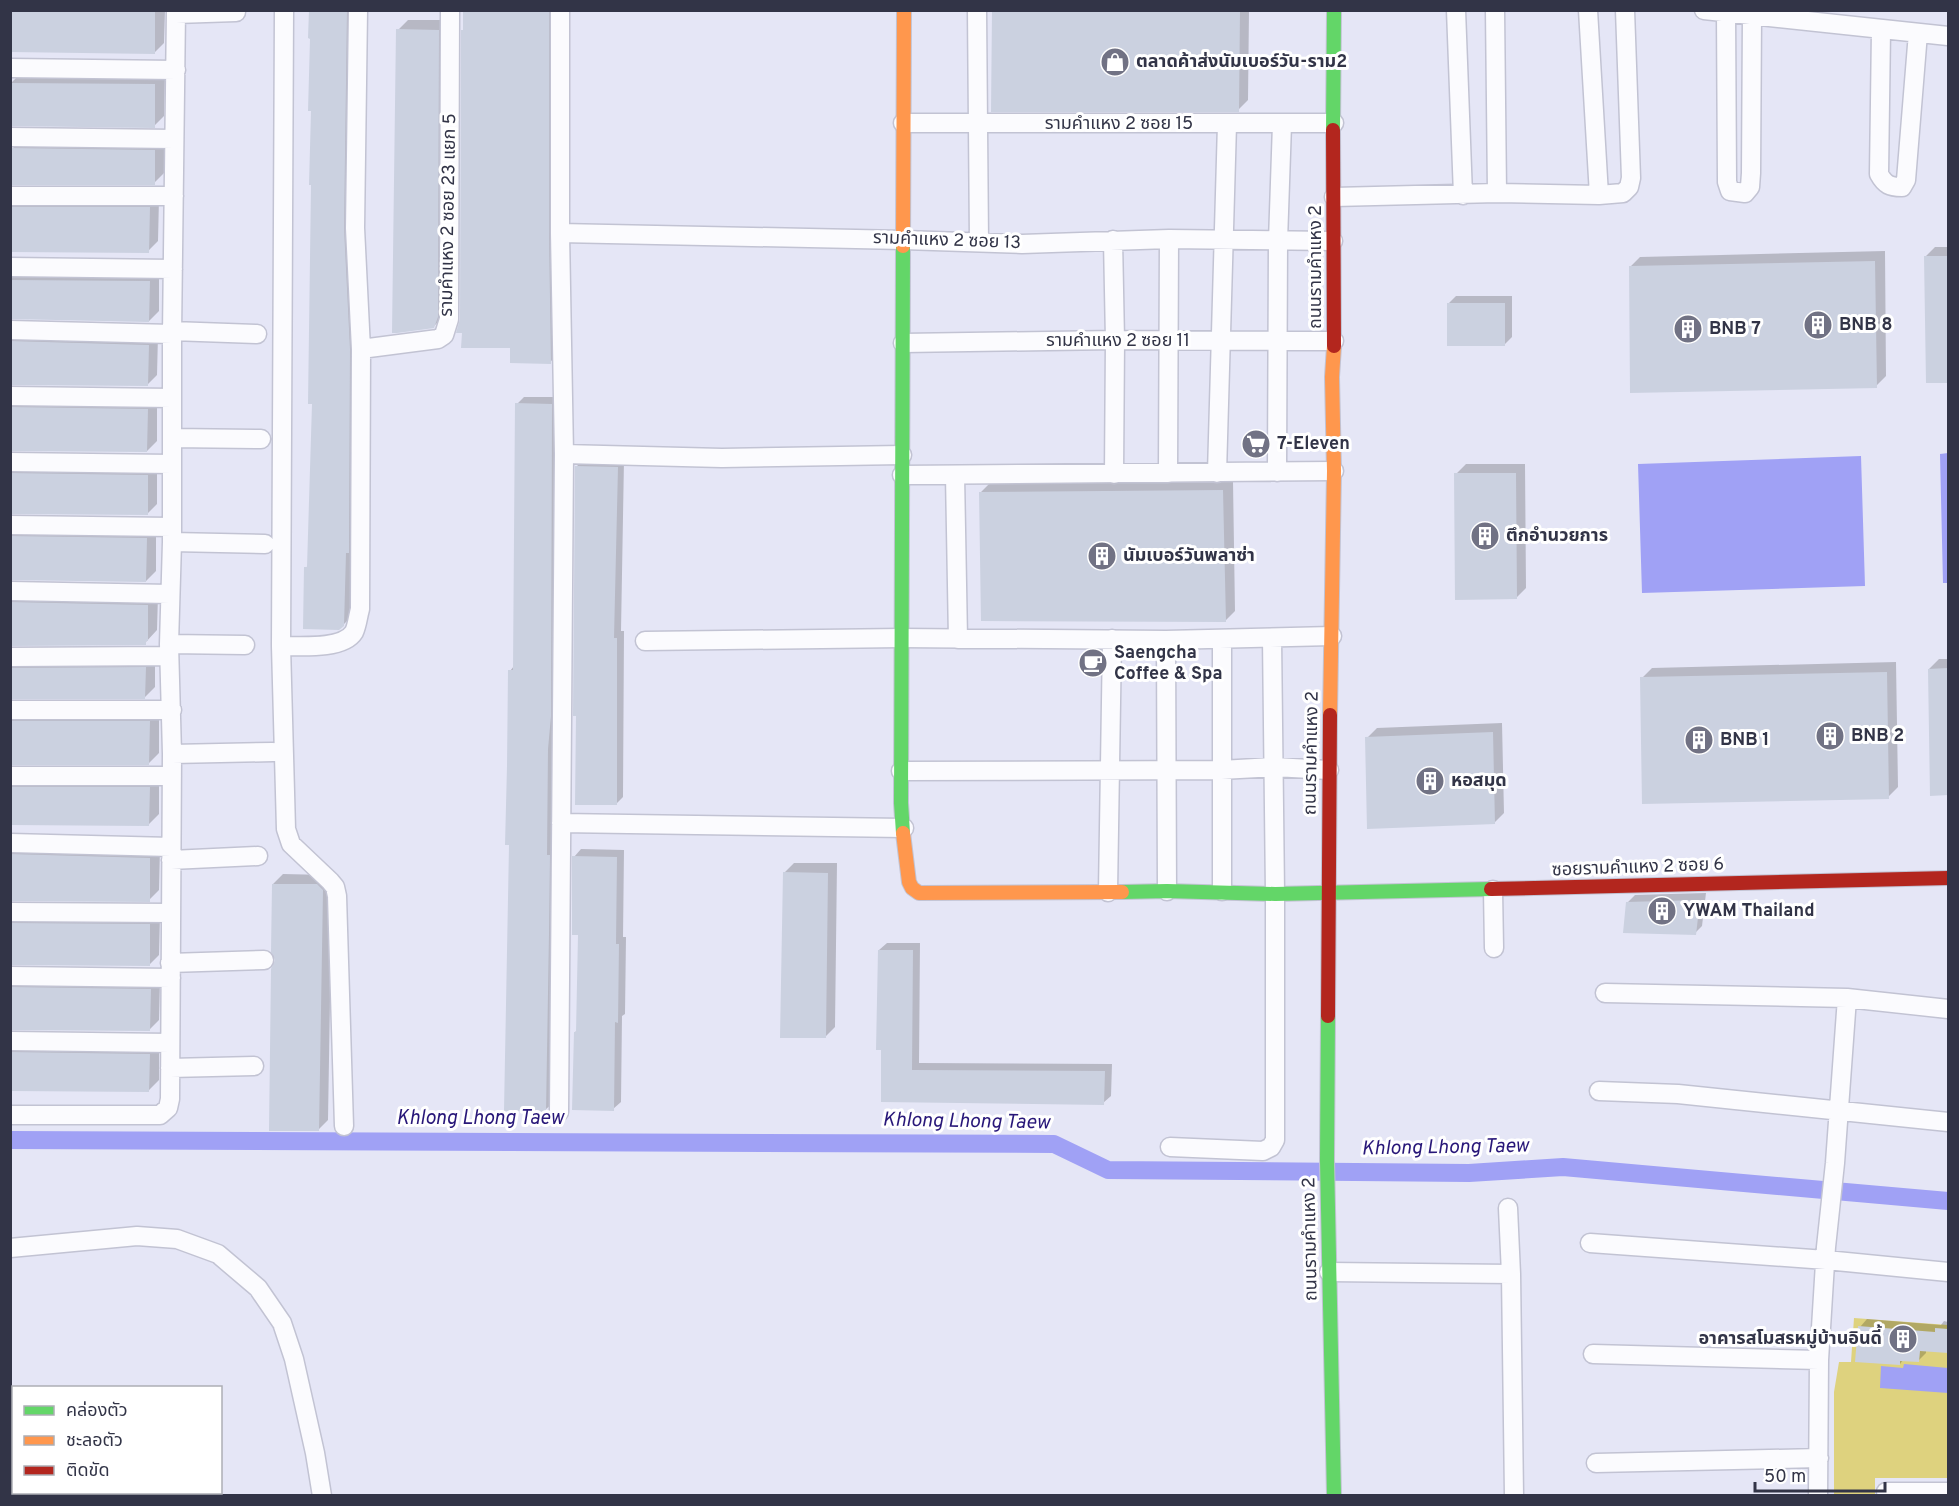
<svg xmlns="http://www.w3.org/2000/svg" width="1959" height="1506" font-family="Overpass,'Noto Sans Thai',sans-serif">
  <rect width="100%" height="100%" fill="#e5e6f6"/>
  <!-- green -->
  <path fill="#ded27e" d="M1854,1318l94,7v153h-73v17l-41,1v-104l5,-30h12z"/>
  <!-- water -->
  <path fill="#a0a1f5" d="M1948,453v130h-5l-3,-129z
    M1861,456l4,130 -223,7 -4,-129z
    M1904,1364l44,4v25l-68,-5 1,-22 22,2z
    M13,1418l1,74h137l1,3h-141l-1,-76z"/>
  <!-- shadow -->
  <path fill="#0003" d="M165,10l-1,33 -10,10 -142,-42z
    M310,10h44l3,330 -5,276 -9,9 -37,-57 2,-3 5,-162 -1,-293z
    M465,10h92l3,343 -10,9 -39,-15 -49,-28z
    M994,10h255l-1,90 -10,10z
    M408,20h40l-4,296 -11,11 -35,-297z
    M21,73l144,2 -1,41 -10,10 -143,-43z
    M22,139l143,3 -1,31 -10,10 -142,-34z
    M159,198l-1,43 -10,10 -138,-1v-50z
    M1935,247h13v134l-21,1 -2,-125z
    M1885,251l1,125 -10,10 -246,-119 10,-10z
    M10,271l149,1v39l-10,10 -139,-4z
    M1456,296h56v41l-8,8 -56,-41z
    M10,324l148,11 -1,40 -10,10 -137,-2z
    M10,390l147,10v41l-10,10 -137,-2z
    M524,397h35l-6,706 -8,7 -34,-266 -1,-173 4,-5 3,-262z
    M10,456l147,10v38l-10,10 -137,-2z
    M584,459l40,1 -3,171h3l-1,166 -7,7 -39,-338z
    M1466,464h59l1,124 -10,10 -60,-124z
    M1233,481l2,130 -10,10 -244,-129 10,-10z
    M10,521l146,8v42l-10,10 -136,-3z
    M10,585l148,10 -1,35 -12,13 -135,1z
    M10,653l145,5v29l-10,10h-135z
    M1939,659h9v135h-17l-2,-125z
    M1896,662l2,125 -10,10 -246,-119 10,-10z
    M10,704l149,8v41l-10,10h-139z
    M1502,723l2,90 -10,10 -127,-85 10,-10z
    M10,770l149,8v36l-10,10 -139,-1z
    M10,842l150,6 -1,42 -10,10 -139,-1z
    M581,849l43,1 -1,87h3l-1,77 -3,2 -1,86 -8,7 -38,-77 3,-2 1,-97 -5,-76z
    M794,863h43l-2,164 -10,10 -41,-164z
    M283,874l44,1 5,4 -4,241 -10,10 -41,-170 -4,-76z
    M1706,893l-4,33 -7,7 -67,-31 7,-7z
    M10,908l150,7 -1,40 -10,10 -139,-2z
    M887,943h33l-1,120 193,1 -1,32 -8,7 -221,-3 -3,-150z
    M10,970l150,10 -1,40 -10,10 -139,-2z
    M10,1037l149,8v35l-10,10h-139z
    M1867,1319l74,6 3,-4 4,1v29l-22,-1v3l-8,8 -15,-1 -3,4 -40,-37z"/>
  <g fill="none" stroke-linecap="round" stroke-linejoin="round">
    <!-- canal -->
    <path stroke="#a0a1f5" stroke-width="18" d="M10,1140l1044,4 54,26 361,3 94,-6 385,34"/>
  </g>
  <!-- building -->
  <path fill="#cbd1e0" d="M10,10l145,2v42l-145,-2z
    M309,10h38l-3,218 6,121 -1,195v9h-3l-2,73 -5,4 -36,-1 1,-62h3l5,-163h-4l3,-219h-2l2,-74h-3l2,-72 -2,-1z
    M463,10h86v223l2,131 -41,-1v-15h-49l1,-15h-6l4,-14 1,-289h2z
    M992,10h248l-1,102h-248z
    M396,29l43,1 -1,287 -4,11 -37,5h-5z
    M10,83l145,1v44l-145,-2z
    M10,148l145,2v35h-145z
    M10,207h140l-1,46 -139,-1z
    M1924,256h24v127h-22z
    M1875,261l2,127 -247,5 -1,-127z
    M10,280l140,1 -1,41 -139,-3z
    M1447,303h58v43h-58z
    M10,341l139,4 -1,41 -138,-1z
    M515,403l37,1 -1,312 -3,33 -1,106h3l-1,79 -3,178 -42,-1 5,-266h-4l2,-79 1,-96h5z
    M10,407l138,2 -1,43 -137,-1z
    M575,466l43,1 -4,171h3v167h-42l1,-89h-3z
    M10,473l138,2v40l-138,-1z
    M1454,473h62l1,126 -62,1z
    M1223,490l3,132 -245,-1 -2,-129z
    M10,536l137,2 -1,44 -136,-2z
    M10,602l138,3v36h-2v4l-136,1z
    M146,667l-1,32h-135v-31z
    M1948,668v127l-18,1 -2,-127z
    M1887,672l2,127 -247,5 -2,-127z
    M10,721h140l-1,44h-139z
    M1493,732l2,92 -128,5 -2,-92z
    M10,787h140l-1,39 -139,-1z
    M10,854l140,4v44l-140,-1z
    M572,856l45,1 -1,87h3l-1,79 -3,-1 -1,89 -42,-1 2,-78h2l2,-97h-6z
    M783,872l45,1 -2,165h-46z
    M272,884h45l6,6 -4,241h-50l2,-162 4,-9 -4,-8z
    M1700,900l-4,35 -73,-2 3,-31z
    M10,923l140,1v42l-140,-1z
    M878,950h35l-1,120 193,1 -1,34 -223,-3v-52h-5z
    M10,987l141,2 -1,42 -140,-1z
    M10,1052l140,2 -1,38 -139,-1z
    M1858,1326l77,6v-4l13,1v24l-28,-2 -1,11 -19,-1v4l-45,-3z"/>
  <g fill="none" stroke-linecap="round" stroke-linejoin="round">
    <!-- street casing -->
    <g stroke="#c2c3d3" stroke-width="21">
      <path id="street" d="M284,10l-3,636 5,183 5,15 39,37 5,6 2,9 7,230
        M977,10l2,232
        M1456,10l7,185
        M1495,10l2,183
        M1588,10l11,185
        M1704,10l244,26
        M1726,13l1,169 3,9 15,2 5,-6 1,-14 1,-157
        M176,14l60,-2
        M1881,30l-2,144c6,11 11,13 23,13l4,-7 12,-147
        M10,68l166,2
        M903,123h431
        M10,137l164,2
        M10,196h164
        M1334,197l163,-4 102,2 24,-2 6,-6 2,-9 -6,-168
        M560,233l343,7 119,4 147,-5 164,2
        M1113,240l2,100 -1,134
        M10,267l163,2
        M10,330l162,4
        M172,331l85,3
        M903,343l212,-3 219,1
        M361,349l77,-10 6,-4 5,-16 1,-309
        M10,396l162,2
        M172,438l89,1
        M564,454l158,4 180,-3
        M10,462l162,2
        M1277,472l1,-231 4,-117
        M1168,473l1,-234
        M1217,473l10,-349
        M902,475l432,-4
        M955,475l3,164
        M10,525l162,2
        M172,542l93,2
        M10,591l160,3
        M1166,640l1,251
        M645,641l256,-3 265,2 166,-4
        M169,644l76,1
        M281,646c18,0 62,4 73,-14 3,-6 4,-16 6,-23l1,-260 -6,-121 3,-218
        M10,657l159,-1
        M10,710h162
        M172,754l101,-2
        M901,771l320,-1 53,-3 55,3
        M10,776h162
        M561,823l343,5
        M10,843l161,4
        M171,860l87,-4
        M1493,890l1,58
        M1222,891v-252
        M1108,892l4,-253
        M10,912l161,1
        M170,963l94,-3
        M10,976l161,2
        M1605,993l242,5 101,11
        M10,1041l160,2
        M170,1068l84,-2
        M1599,1091l79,3 270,28
        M559,1112l5,-658 -4,-221v-223
        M10,1115h150l8,-7 2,-9 2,-345 -3,-110 3,-102v-208l4,-324
        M1170,1147l93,4 8,-4 4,-7v-246l-3,-256
        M1508,1208l3,66 3,222
        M1590,1243l236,17 122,12
        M10,1248l127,-12 40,3 41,15 40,34 24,35 12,36 21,94 7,43
        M1329,1272l182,2
        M1593,1354l226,6
        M1596,1463l223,-5
        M1886,1492h62
        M1818,1496l1,-136 7,-113 9,-84 12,-165"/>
    </g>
    <!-- fast casing -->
    <g stroke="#c2c3d3" stroke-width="16">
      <path id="fast" d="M1333,130l1,-120
        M903,833l-2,-30 2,-557
        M1122,892l45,-1 108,3 216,-5
        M1328,1016l-1,144 7,336"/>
    </g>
    <!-- slow casing -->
    <g stroke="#c2c3d3" stroke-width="16">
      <path id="slow" d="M903,246l1,-236
        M1330,715l4,-244 -2,-94 2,-31
        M903,833l6,49 3,6 7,5 203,-1"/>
    </g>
    <!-- jam casing -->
    <g stroke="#c2c3d3" stroke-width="16">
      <path id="jam" d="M1333,130l1,216
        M1491,889l457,-11
        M1328,1016l2,-301"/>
    </g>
    <!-- street -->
    <use href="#street" stroke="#fbfbfe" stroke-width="18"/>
    <!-- fast -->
    <use href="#fast" stroke="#63d668" stroke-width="14"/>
    <!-- slow -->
    <use href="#slow" stroke="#ff974d" stroke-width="14"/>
    <!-- jam -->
    <use href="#jam" stroke="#b3261e" stroke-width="14"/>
  </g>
  <!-- icons -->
  <defs>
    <g id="shop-disc" transform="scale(1.5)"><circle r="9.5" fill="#717284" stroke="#fff"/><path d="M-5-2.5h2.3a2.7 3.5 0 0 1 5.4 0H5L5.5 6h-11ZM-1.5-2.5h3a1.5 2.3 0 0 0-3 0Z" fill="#fff"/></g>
    <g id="building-disc" transform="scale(1.5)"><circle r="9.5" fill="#717284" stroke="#fff"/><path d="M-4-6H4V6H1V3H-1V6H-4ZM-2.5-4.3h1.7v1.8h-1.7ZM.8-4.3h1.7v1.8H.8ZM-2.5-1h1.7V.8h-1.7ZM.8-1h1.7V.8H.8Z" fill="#fff"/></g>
    <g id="supermarket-disc" transform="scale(1.5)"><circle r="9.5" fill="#717284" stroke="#fff"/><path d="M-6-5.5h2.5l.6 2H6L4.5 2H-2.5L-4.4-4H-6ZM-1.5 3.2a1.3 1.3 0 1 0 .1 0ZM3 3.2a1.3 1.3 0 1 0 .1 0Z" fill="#fff"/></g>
    <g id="cafe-disc" transform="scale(1.5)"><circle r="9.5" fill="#717284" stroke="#fff"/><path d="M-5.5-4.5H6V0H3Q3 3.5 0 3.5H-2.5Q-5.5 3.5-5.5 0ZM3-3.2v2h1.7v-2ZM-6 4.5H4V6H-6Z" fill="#fff"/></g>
  </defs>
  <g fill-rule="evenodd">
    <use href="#shop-disc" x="1115" y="62"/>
    <use href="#building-disc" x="1818" y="325"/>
    <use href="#building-disc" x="1688" y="329"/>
    <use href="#supermarket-disc" x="1256" y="444"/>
    <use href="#building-disc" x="1485" y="536"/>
    <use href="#building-disc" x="1102" y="556"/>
    <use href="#cafe-disc" x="1093" y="663"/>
    <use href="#building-disc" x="1830" y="736"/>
    <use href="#building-disc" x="1699" y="740"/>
    <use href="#building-disc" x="1430" y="781"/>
    <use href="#building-disc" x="1662" y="911"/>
    <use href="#building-disc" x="1903" y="1339"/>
  </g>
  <g text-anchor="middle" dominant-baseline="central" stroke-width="6" stroke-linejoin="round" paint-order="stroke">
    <!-- poi labels -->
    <g font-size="18" font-weight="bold" fill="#323447" stroke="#fff" text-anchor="start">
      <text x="1136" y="62">ตลาดค้าส่งนัมเบอร์วัน-ราม2</text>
      <text x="1839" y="325">BNB 8</text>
      <text x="1709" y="329">BNB 7</text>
      <text x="1277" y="444">7-Eleven</text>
      <text x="1506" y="536">ตึกอำนวยการ</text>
      <text x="1123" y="556">นัมเบอร์วันพลาซ่า</text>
      <text x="1114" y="653">Saengcha<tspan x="1114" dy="21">Coffee &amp; Spa</tspan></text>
      <text x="1851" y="736">BNB 2</text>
      <text x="1720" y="740">BNB 1</text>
      <text x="1451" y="781">หอสมุด</text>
      <text x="1683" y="911">YWAM Thailand</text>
      <text x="1882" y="1339" text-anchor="end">อาคารสโมสรหมู่บ้านอินดี้</text>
    </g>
    <!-- street labels -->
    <g font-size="18" fill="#323447" stroke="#fff">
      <text x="1119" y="124">รามคำแหง 2 ซอย 15</text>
      <text transform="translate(449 215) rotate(-89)">รามคำแหง 2 ซอย 23 แยก 5</text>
      <text transform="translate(947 241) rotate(2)">รามคำแหง 2 ซอย 13</text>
      <text transform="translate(1316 267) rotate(-90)">ถนนรามคำแหง 2</text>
      <text x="1118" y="341">รามคำแหง 2 ซอย 11</text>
      <text transform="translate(1312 753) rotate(-89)">ถนนรามคำแหง 2</text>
      <text transform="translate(1638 868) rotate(-2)">ซอยรามคำแหง 2 ซอย 6</text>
      <text transform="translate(1311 1239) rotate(-91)">ถนนรามคำแหง 2</text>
    </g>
    <!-- water labels -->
    <g font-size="20" font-style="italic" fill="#281779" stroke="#fff">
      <text x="480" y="1119">Khlong Lhong Taew</text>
      <text transform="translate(966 1122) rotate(1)">Khlong Lhong Taew</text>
      <text transform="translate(1445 1148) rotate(-1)">Khlong Lhong Taew</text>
    </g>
  </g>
  <!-- border -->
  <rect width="1959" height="1506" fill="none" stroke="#323447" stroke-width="24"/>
  <!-- legend -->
  <rect x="12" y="1386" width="210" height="108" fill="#ffffff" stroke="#adaeb5" stroke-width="1.5"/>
  <rect x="24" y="1406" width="30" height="9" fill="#63d668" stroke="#adaeb5" stroke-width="1.5"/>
  <text x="66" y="1416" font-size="18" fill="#323447">คล่องตัว</text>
  <rect x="24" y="1436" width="30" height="9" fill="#ff974d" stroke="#adaeb5" stroke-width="1.5"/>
  <text x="66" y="1446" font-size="18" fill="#323447">ชะลอตัว</text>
  <rect x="24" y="1466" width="30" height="9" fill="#b3261e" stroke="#adaeb5" stroke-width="1.5"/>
  <text x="66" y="1476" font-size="18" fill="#323447">ติดขัด</text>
  <!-- scale -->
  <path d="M1755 1482v9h130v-9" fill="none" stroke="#323447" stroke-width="3"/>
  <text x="1764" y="1482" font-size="18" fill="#323447" stroke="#ffffff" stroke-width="4.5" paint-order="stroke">50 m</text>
</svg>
